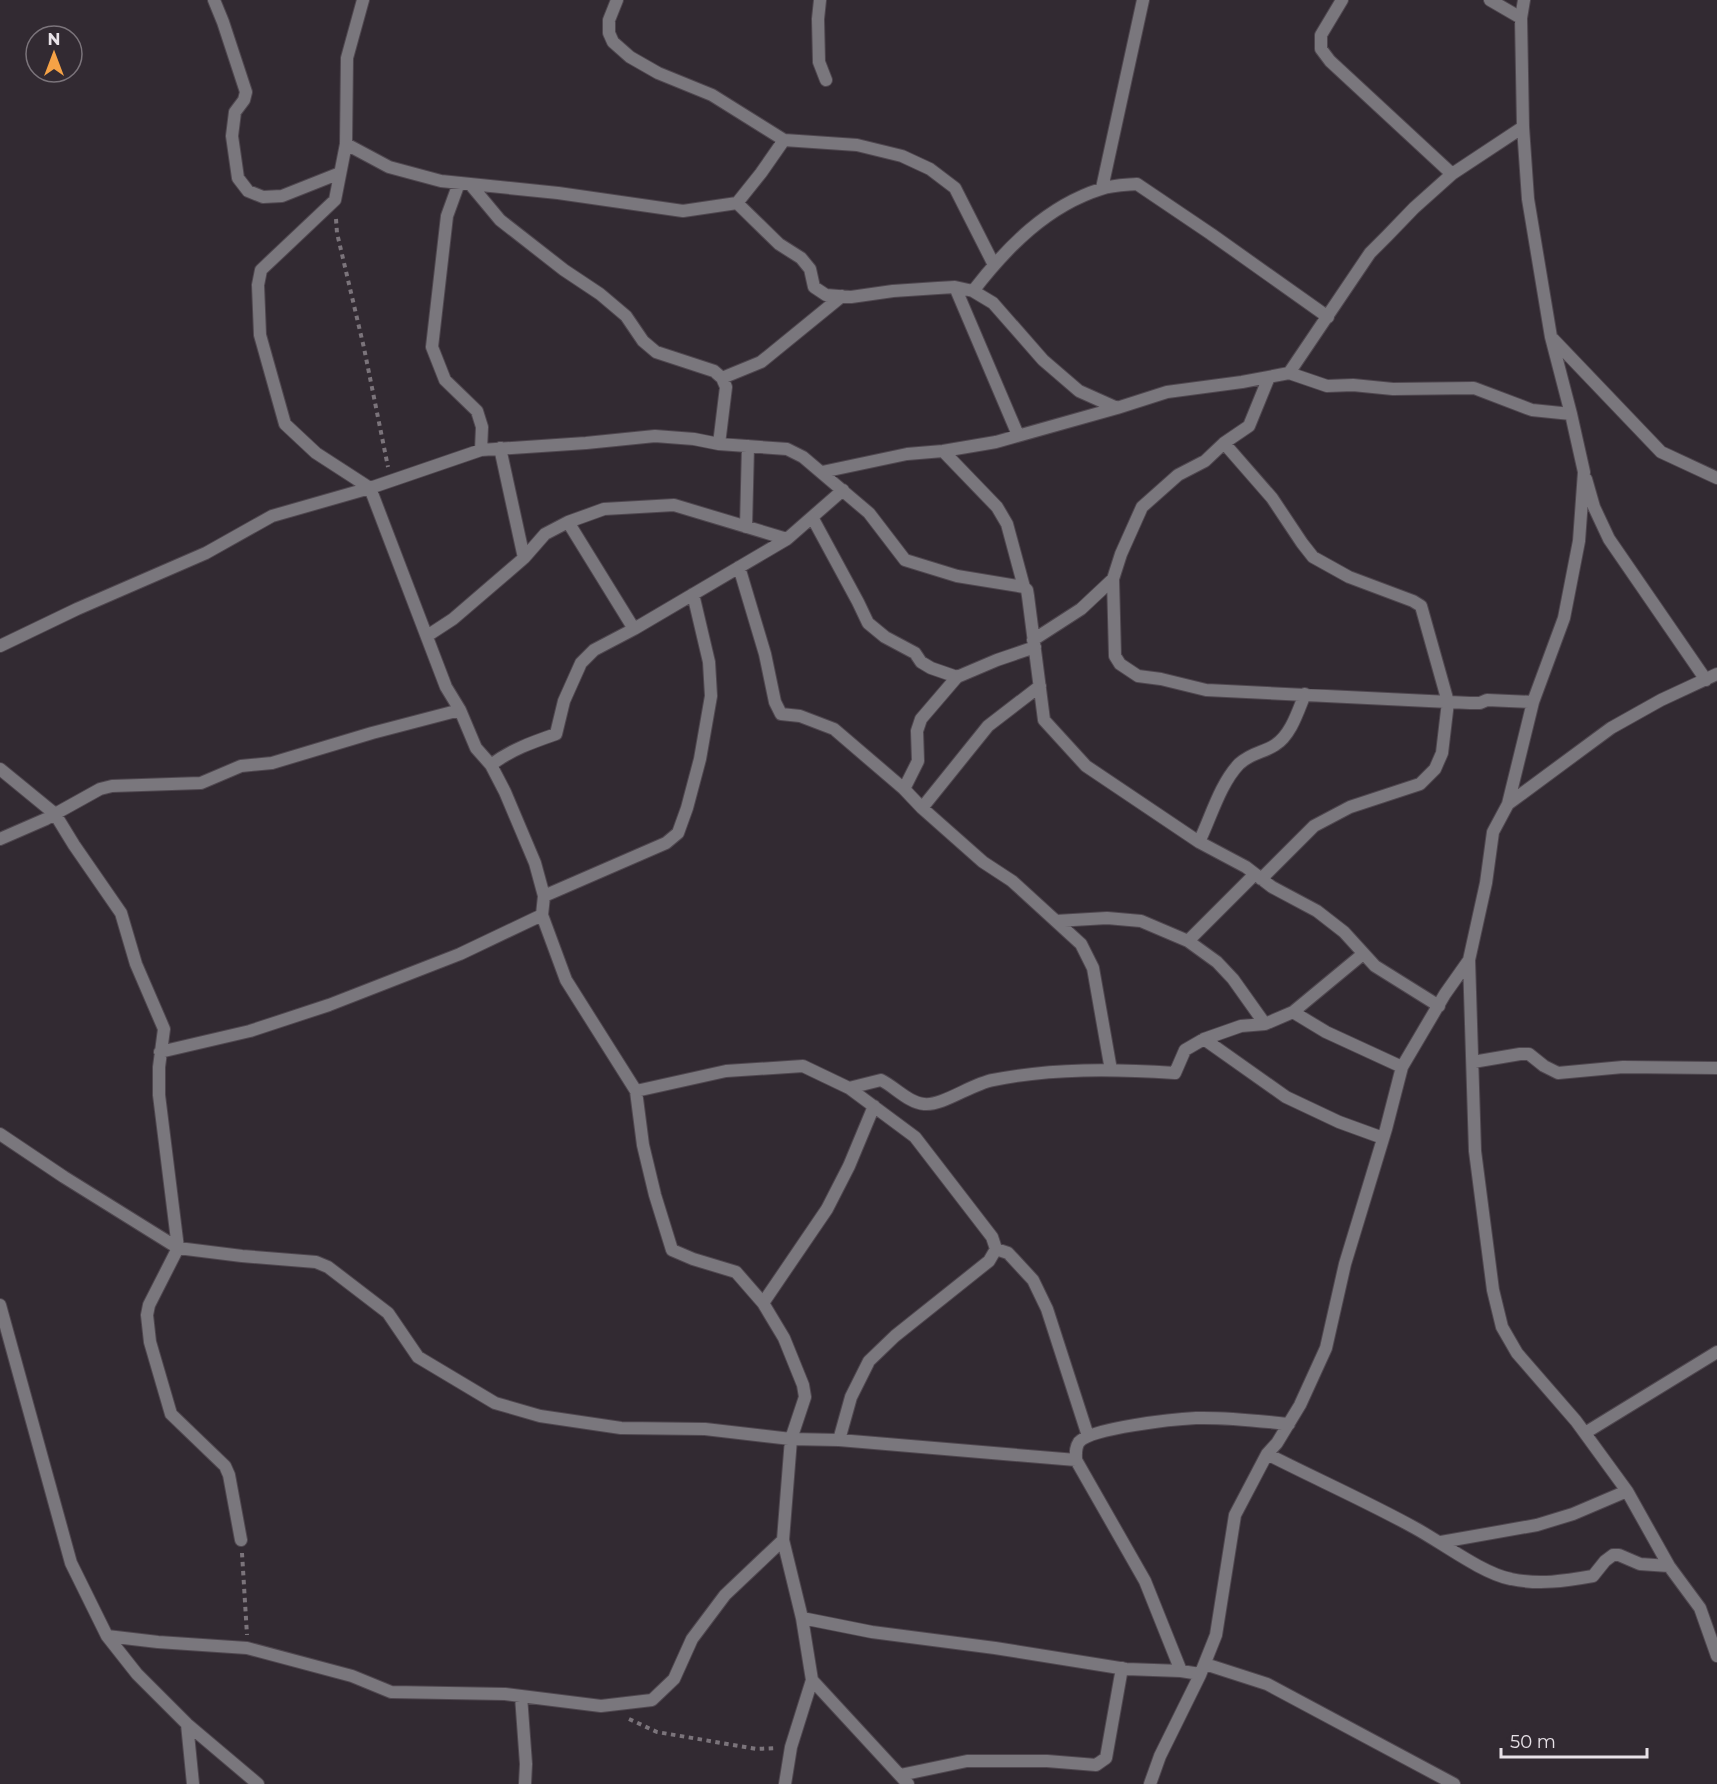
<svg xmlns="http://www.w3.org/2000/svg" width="1717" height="1784" font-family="Montserrat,sans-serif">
  <rect width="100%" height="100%" fill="#322a32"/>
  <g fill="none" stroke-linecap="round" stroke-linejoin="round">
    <!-- street casing -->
    <g stroke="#4f474f" stroke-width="14">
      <path id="street" d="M214,0l9,22 23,70 -2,8 -9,12 -3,24 6,42 10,13 15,6 19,-1 58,-23
        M363,0l-16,58 -1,86 -11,56 -74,70 -3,15 2,50 25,89 31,29 54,35 76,199 14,23 16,38 15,17 14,27 30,71 9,33 -2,19 24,65 70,111 7,54 12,50 17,55 21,9 43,13 27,31 21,35 19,47 2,12 -14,42 -8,101 19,78 10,62 96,104
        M820,0l-2,19 1,43 7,18
        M1342,0l-21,35v14l9,12 122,113
        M1490,0l31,18
        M784,140l73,5 45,11 28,13 25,19 39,77
        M346,144l43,23 52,14 117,12 125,18 54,-8 24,-30 23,-33 -72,-45 -54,-22 -28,-16 -17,-15 -4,-9v-13l8,-20
        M459,183l-12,33 -15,131 13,33 32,31 5,16 -1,23
        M470,184l30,36 64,50 36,24 26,22 17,25 13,11 58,19 8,7 4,9 -7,57
        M1102,188l41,-188
        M737,203l42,41 22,14 9,11 4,18 12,8 25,2 42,-6 45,-3 17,-1 18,4 20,12 50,57 36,31 38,17
        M955,287l63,148
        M973,291c34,-44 74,-85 128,-102 11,-4 25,-4 36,-5l74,50 117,83
        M1553,339l108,113 56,26
        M1289,373l81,-120 17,-17 27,-28 38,-34 71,-47
        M722,378l39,-16 81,-66
        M1224,443l48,55 30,45 11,14 36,20 64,24 8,5 27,96 -6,51 -7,16 -15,15 -70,23 -36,19 -53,53
        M500,448l24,110
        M943,451l54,56 10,17 17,63
        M822,472l85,-18 36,-3 53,-9 121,-34 50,-16 75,-10 47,-9 38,13 26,-1 40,4 81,-1 58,22 39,4
        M1586,479l8,28 15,32 97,141
        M812,517l46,85 10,21 17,14 30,16 6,9 10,6 26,9
        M568,522l66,107
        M746,527l2,-81
        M739,567l26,87 10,48 6,12 19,2 34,13 70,60 18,19 61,54 29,19 69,63 12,24 18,102
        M1113,579l2,77 5,8 18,12 23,3 45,11 264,13h10l7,-3 46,2
        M427,636l26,-17 71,-61 21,-24 23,-12 36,-13 70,-4 113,34
        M1033,640l48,-31 32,-30 8,-25 21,-47 36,-32 27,-14 19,-18 25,-17 20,-49
        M0,646l77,-37 129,-56 66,-37 98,-28 111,-38 105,-7 69,-7 39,3 25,5 68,5 16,8 66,56 36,47 52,16 67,11 3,3 1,6 16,124 42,46 113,76 47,25 26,20 45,24 27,21 31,34 64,40
        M491,765c19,-15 42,-23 65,-31l8,-33 17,-38 13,-13 40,-21 153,-90 56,-49
        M0,769l55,45 19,31 47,68 15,51 28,65 -5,38v28l19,153 -29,57 -2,10 3,27 21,72 54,52 4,9 12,65
        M904,789l14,-28 -1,-30 4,-12 36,-42 40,-17 38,-13
        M1508,804l103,-76 50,-28 56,-26
        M922,808l66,-82 52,-40
        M0,839l46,-20 54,-30 12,-3 89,-3 40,-17 31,-3 100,-30 88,-23
        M1199,842c12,-25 21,-58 40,-78 13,-12 24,-11 36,-19 16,-10 23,-34 30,-51
        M544,896l122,-53 12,-10 9,-25 13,-49 11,-63 -2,-34 -16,-68
        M1056,921l51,-3 34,3 47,20 29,21 16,17 32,45
        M1188,941l67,-67
        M1469,960l6,191 18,139 9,37 15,26 59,68 51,70 42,75 31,42 17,48
        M1293,1012l33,20 76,35
        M1204,1039l82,58 53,25 44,16
        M160,1052l90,-21 79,-26 131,-51 82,-39
        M1473,1062l47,-8h9l15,12 14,7 65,-6 94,1
        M849,1088l32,-8c14,7 28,23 43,24 19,2 47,-20 69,-24 60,-12 121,-11 182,-7l10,-23 19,-11 37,-13 24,-2 28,-12 70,-58
        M636,1091l90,-20 77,-5 46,22 66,49 77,100 4,12 -7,12 -94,75 -26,25 -18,36 -12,43
        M0,1134l64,43 114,71 64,8 74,6 12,5 60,46 30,44 77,46 45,13 81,12 84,1 86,10 48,1 237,20c0,-7 -1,-12 3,-18 12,-14 96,-23 117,-24 31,-1 62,3 93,6
        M996,1249l12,4 25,27 14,29 41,127
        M763,1303l64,-94 22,-43 25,-60
        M0,1305l71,258 36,73 30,38 50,50 71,60
        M1585,1433l132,-81
        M1267,1454c49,25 99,47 148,74 26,14 68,46 96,51 28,6 54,2 82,-3l12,-15 8,-6h6l21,9 29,2
        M1076,1460l69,121 36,90
        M1441,1542l96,-17 36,-11 54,-23
        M802,1618l70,14 123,16 131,21 55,2 19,3
        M107,1636l51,6 89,6 105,28 39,16 114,2 96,12 51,-6 22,-21 18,-40 33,-44 58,-55
        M1205,1664l62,20 187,100
        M521,1696l5,68 -1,20
        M187,1724l6,60
        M900,1775l67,-14h80l49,4 10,-7 16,-90
        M785,1784l6,-37 21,-67
        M1150,1784l10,-28 40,-81 16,-40 19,-120 32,-61 10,-11 23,-38 26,-57 19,-84 41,-135 16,-62 43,-73 24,-34 17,-77 7,-51 15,-28 25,-102 31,-84 15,-77 5,-69 -13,-58 -20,-77 -23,-138 -5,-72 -2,-109 3,-18"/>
    </g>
    <!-- path -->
    <path stroke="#7b747b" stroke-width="4" stroke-dasharray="4.5 4.5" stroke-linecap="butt" d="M336,219l1,14 27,115 24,119
      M242,1553l5,82
      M629,1719l28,13 100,17 19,-1"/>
    <!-- street -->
    <use href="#street" stroke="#7a777d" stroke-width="12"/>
  </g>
  <!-- north arrow -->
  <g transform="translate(54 54)"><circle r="28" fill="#322a32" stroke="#7b747b" stroke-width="1.5"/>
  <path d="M0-4.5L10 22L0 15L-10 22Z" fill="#f5a246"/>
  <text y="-9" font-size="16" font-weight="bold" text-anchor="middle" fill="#e8e2e8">N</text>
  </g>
  <!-- scale -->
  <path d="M1501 1748v9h146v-9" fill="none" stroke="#e8e2e8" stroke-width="3"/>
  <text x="1510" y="1748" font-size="18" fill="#e8e2e8" stroke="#322a32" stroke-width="4.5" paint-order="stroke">50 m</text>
</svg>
